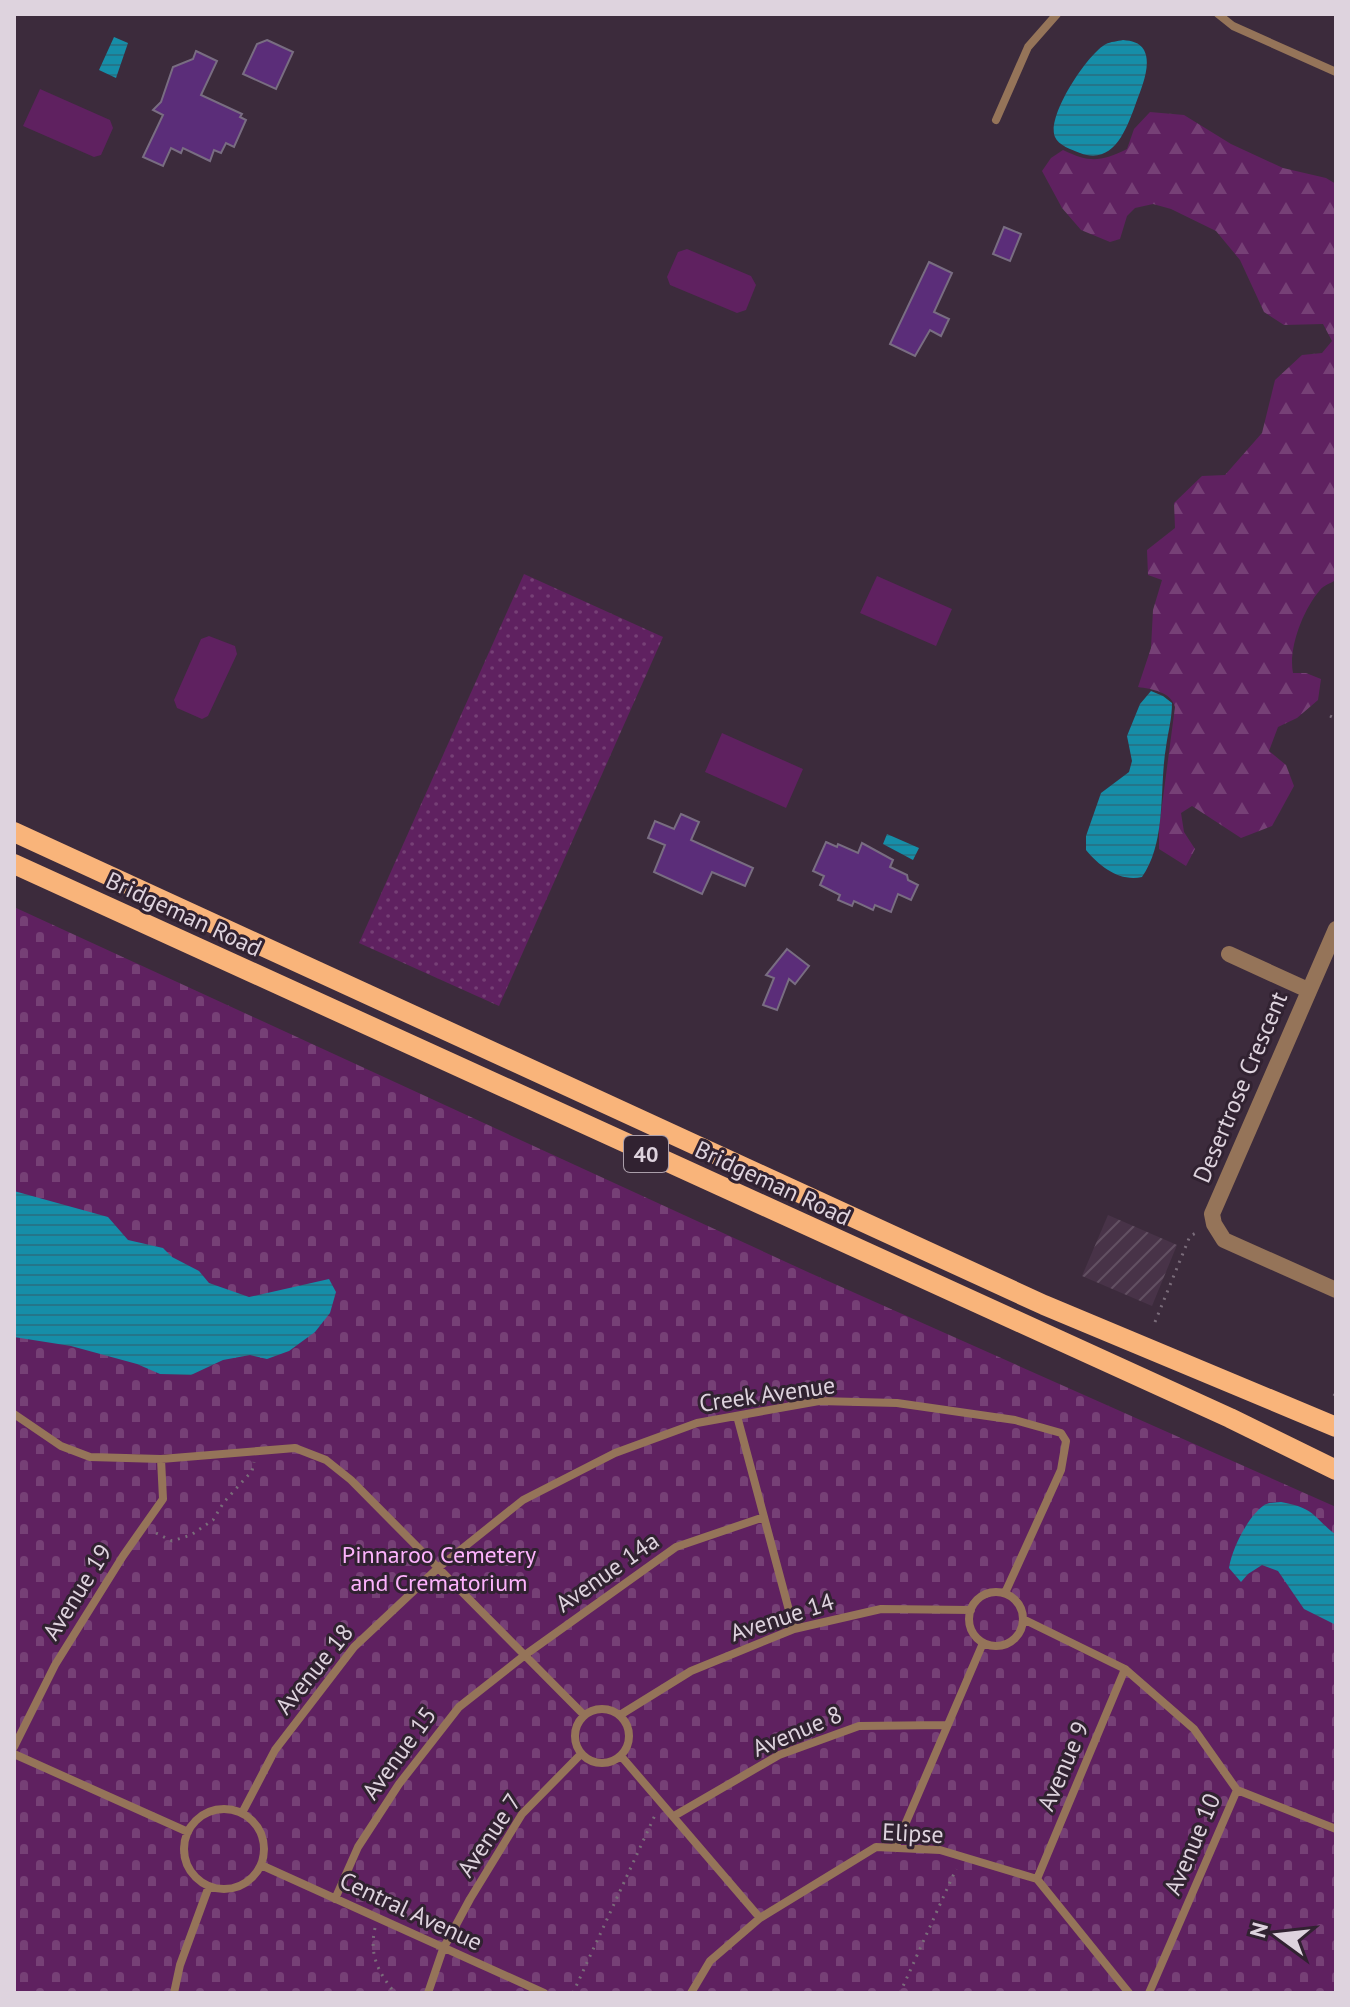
<svg xmlns="http://www.w3.org/2000/svg" width="1350" height="2007" font-family="'PT Sans',sans-serif">
  <defs>
    <pattern id="industrial-furrows" width="10" height="10" patternUnits="userSpaceOnUse" patternTransform="scale(2)"><rect width="10" height="10" fill="#483348"/><path d="M-1 1l2-2M0 10L10 0M9 11l2-2" fill="none" stroke="#625062"/></pattern>
    <pattern id="grass-dots" width="8" height="8" patternUnits="userSpaceOnUse" patternTransform="scale(2)"><rect width="8" height="8" fill="#5f2160"/><path d="M2 2h.1M6 6h.1" fill="none" stroke="#764076" stroke-width="1.8" stroke-linecap="round"/></pattern>
    <pattern id="forest-firs" width="22" height="20" patternUnits="userSpaceOnUse" patternTransform="scale(2)"><rect width="22" height="20" fill="#5f2160"/><path d="M5 1l3.5 6h-7zM16 11l3.5 6h-7z" fill="#764076"/></pattern>
    <pattern id="cemetery-stones" width="16" height="16" patternUnits="userSpaceOnUse" patternTransform="scale(2)"><rect width="16" height="16" fill="#5f2160"/><path d="M2 7V4a2 2 0 0 1 4 0v3zM10 15v-3a2 2 0 0 1 4 0v3z" fill="#764076"/></pattern>
    <pattern id="water-rules" width="6" height="5" patternUnits="userSpaceOnUse" patternTransform="scale(2)"><rect width="6" height="5" fill="#168ea8"/><path d="M0 2.5h6" fill="none" stroke="#24768a"/></pattern>
  </defs>
  <rect width="100%" height="100%" fill="#3c2b3c"/>
  <!-- industrial -->
  <path fill="url(#industrial-furrows)" d="M1108,1215l69,30 -25,61 -70,-30z"/>
  <!-- grass -->
  <path fill="url(#grass-dots)" d="M524,574l139,63 -164,369 -140,-63z"/>
  <!-- forest -->
  <path fill="url(#forest-firs)" d="M1150,112l34,3 47,29 52,24 43,10 10,6v396c-5,3 -12,5 -16,10 -17,20 -32,58 -27,83h13l15,6 -3,21 -21,18 -19,9 -9,24 17,14 8,21 -22,40 -31,12 -49,-32 -11,7 3,19 11,17 -9,17 -27,-17v-21l16,-121c-4,-15 -23,-18 -37,-20l13,-39 2,-38 9,-30 -14,-5 -1,-25 28,-22 -1,-25 28,-27 23,-1 37,-42 13,-53 27,-25 20,-2 10,-12 -9,-17 -39,1 -20,-13 -24,-52 -24,-29 -45,-22 -18,-5 -18,4 -8,8 -7,23 -10,3 -29,-12 -19,-22 -20,-37 9,-13 12,-8c27,13 37,12 64,-1l7,-20z"/>
  <!-- cemetery -->
  <path fill="url(#cemetery-stones)" d="M14,907l796,366 526,234v486h-1322z"/>
  <!-- park -->
  <path fill="#5f2160" d="M40,89l70,31 3,8 -12,27 -7,2 -71,-31z
    M687,249l64,27 5,9 -10,25 -9,3 -67,-28 -3,-8 11,-25z
    M877,576l75,33 -16,37 -76,-33z
    M209,636l26,10 2,8 -29,62 -6,3 -25,-11 -3,-8 27,-61z
    M722,733l81,36 -17,39 -81,-36z"/>
  <!-- water -->
  <path fill="url(#water-rules)" d="M114,37l14,6 -12,35 -17,-8z
    M1123,40c9,1 16,2 21,10 8,15 -3,39 -8,53 -9,25 -22,63 -56,50 -8,-3 -22,-8 -25,-16 -9,-20 32,-83 51,-93 4,-2 12,-3 17,-4z
    M1151,691l12,5 9,7c0,16 -4,29 -6,44 -7,41 1,94 -24,130 -22,5 -42,-10 -56,-27v-14l15,-43 28,-21 3,-11 -5,-25 13,-32z
    M887,834l32,14 -6,12 -30,-16z
    M14,1191l94,26 20,23 35,8 9,9 27,14 10,12 40,14 80,-18 7,13 -6,21 -15,19 -26,19 -22,8 -17,-4 -27,5 -32,15 -31,-1 -23,-10 -66,-18 -57,-9z
    M1281,1502c34,6 31,14 55,33v90l-32,-16 -26,-38 -16,-6 -14,9 -7,8 -12,-14c3,-19 18,-50 34,-62 5,-4 11,-3 18,-4z"/>
  <!-- building -->
  <path fill="#5b2d79" stroke="#796d82" stroke-width="2" d="M267,40l26,12 -17,37 -33,-15 14,-30z
    M196,51l21,10 -16,34 41,19 -2,3 6,3 -12,27 -8,-4 -5,10 -7,-3 -4,11 -27,-13 -2,5 -10,-5 -8,18 -20,-9 20,-42 -10,-5 8,-8 12,-35 20,-8z
    M1004,227l17,7 -11,27 -17,-7z
    M929,262l23,11 -18,39 15,7 -8,17 -11,-6 -15,26 -25,-12z
    M681,814l18,8 -8,18 62,28 -8,18 -33,-14 -10,22 -48,-22 11,-27 -17,-7 7,-17 19,8z
    M826,842l11,5 1,-3 20,9 4,-10 31,17 -3,7 17,8 1,5 10,5 -7,15 -13,-6 -7,18 -16,-7 -2,5 -19,-9 -2,5 -14,-6 2,-5 -20,-10 4,-9 -11,-5z
    M787,949l22,17 -14,18 -6,-5 -12,31 -14,-5 11,-27 -8,-3z"/>
  <g fill="none" stroke-linecap="round" stroke-linejoin="round">
    <!-- path -->
    <path stroke="#7a6c7a" stroke-width="3" stroke-dasharray="2 6" stroke-linecap="butt" d="M1330,716l6,3
      M1155,1322l35,-86 10,-5
      M1334,1396l2,-4
      M156,1533l16,8 19,-6 22,-15 11,-18 28,-31 2,-9
      M375,1928c-6,27 3,44 20,65
      M573,1993l83,-180
      M900,1993l56,-124"/>
    <!-- service -->
    <path stroke="#957459" stroke-width="8" d="M1218,14l15,12 103,46
      M996,120l32,-73 29,-33
      M14,1414l47,32 29,11 71,2 134,-11 31,12 25,20 233,235
      M737,1416l57,213
      M969 1619a27 27 0 1 1 54 0a27 27 0 1 1-54 0Z
      M1023,1619l102,50 69,60 43,61 -88,203
      M575 1736a27 27 0 1 1 54 0a27 27 0 1 1-54 0Z
      M620,1715l71,-44 103,-42 87,-20 90,1
      M14,1747l41,-82 68,-109 40,-57 -2,-40
      M14,1754l174,78
      M621,1756l139,162
      M1237,1790l99,39
      M184 1849a40 40 0 1 1 80 0a40 40 0 1 1-80 0Z
      M242,1813l33,-63 79,-103 84,-79 85,-68 92,-47 82,-30 122,-22 78,2 118,17 46,13 5,8 -5,29 -56,123
      M674,1816l105,-61 80,-29 88,-1
      M895,1848l88,-205
      M261,1865l283,128
      M1037,1879l88,-210
      M335,1899l23,-52 41,-63 60,-77 66,-52 151,-108 88,-30
      M174,1993l6,-28 29,-79
      M428,1993l15,-44 27,-50 52,-85 59,-60
      M691,1993l19,-32 50,-43 116,-71 64,3 97,29 92,114"/>
    <!-- minor -->
    <path stroke="#957459" stroke-width="16" d="M1336,929l-124,285 2,10 10,16 112,50
      M1229,954l79,36"/>
    <!-- primary -->
    <path stroke="#f9b47a" stroke-width="20" d="M14,832l1030,473 292,122
      M14,864l1216,554 106,52"/>
  </g>
  <g text-anchor="middle" dominant-baseline="central" stroke-width="6" stroke-linejoin="round" paint-order="stroke">
    <!-- shield labels -->
    <rect fill="#312231" stroke="#aa9eaa" stroke-width="2" x="624" y="1136" width="44" height="36" rx="6"/>
    <g font-size="22" font-weight="bold" fill="#ded3de">
      <text x="646" y="1154">40</text>
    </g>
    <!-- street labels -->
    <g font-size="24" fill="#ded3de" stroke="#312231">
      <text transform="translate(184 914) rotate(25)">Bridgeman Road</text>
      <text transform="translate(1240 1087) rotate(-67)">Desertrose Crescent</text>
      <text transform="translate(773 1183) rotate(25)">Bridgeman Road</text>
      <text transform="translate(767 1394) rotate(-8)">Creek Avenue</text>
      <text transform="translate(607 1572) rotate(-35)">Avenue 14a</text>
      <text transform="translate(77 1592) rotate(-58)">Avenue 19</text>
      <text transform="translate(782 1617) rotate(-18)">Avenue 14</text>
      <text transform="translate(314 1669) rotate(-51)">Avenue 18</text>
      <text transform="translate(797 1731) rotate(-23)">Avenue 8</text>
      <text transform="translate(399 1753) rotate(-54)">Avenue 15</text>
      <text transform="translate(1063 1766) rotate(-67)">Avenue 9</text>
      <text transform="translate(913 1833) rotate(3)">Elipse</text>
      <text transform="translate(489 1835) rotate(-56)">Avenue 7</text>
      <text transform="translate(1192 1844) rotate(-67)">Avenue 10</text>
      <text transform="translate(411 1911) rotate(25)">Central Avenue</text>
    </g>
    <!-- park labels -->
    <g font-size="24" fill="#fdb3fd" stroke="#312231">
      <text x="439" y="1554">Pinnaroo Cemetery<tspan x="439" dy="28">and Crematorium</tspan></text>
    </g>
  </g>
  <!-- border -->
  <rect width="1350" height="2007" fill="none" stroke="#ded3de" stroke-width="32"/>
  <!-- north arrow -->
  <g transform="translate(1278 1935) rotate(285)" stroke="#312231" stroke-width="6" paint-order="stroke">
  <path d="M0-6L14 30L0 20L-14 30Z" fill="#ded3de"/>
  <text y="-12" font-size="22" font-weight="bold" text-anchor="middle" fill="#ded3de">N</text>
  </g>
</svg>
